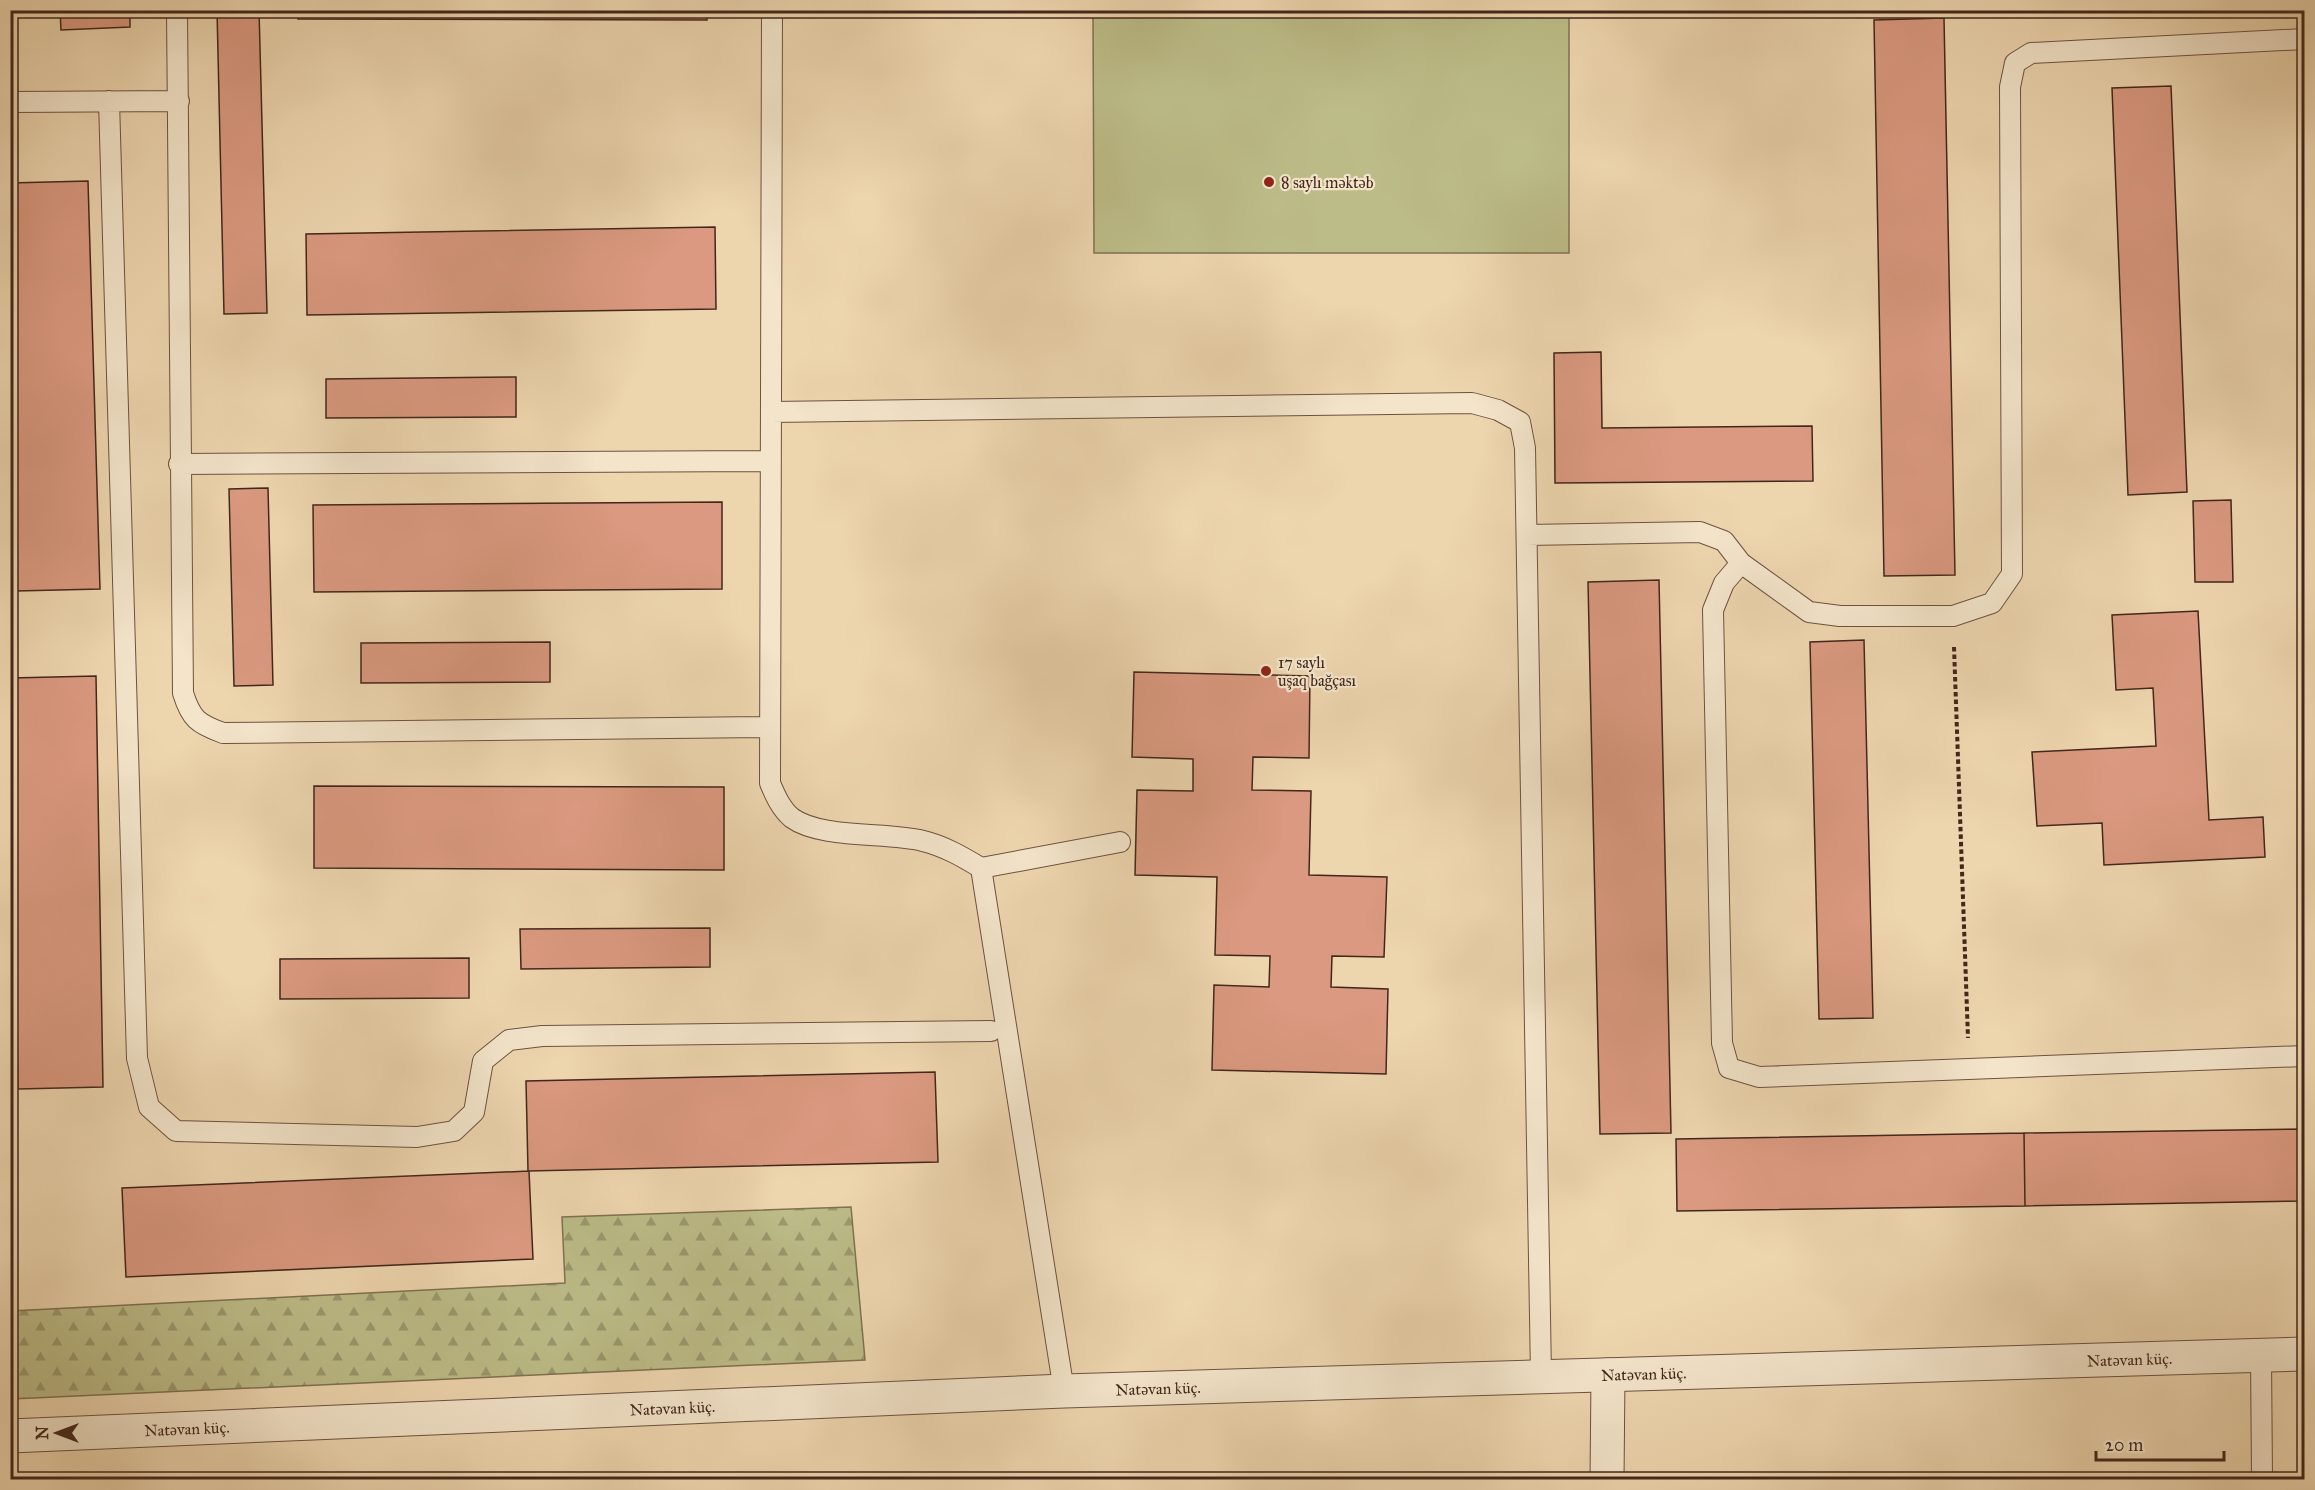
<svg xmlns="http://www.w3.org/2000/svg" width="2315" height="1490" font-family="'IM FELL Great Primer',serif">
  <defs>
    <pattern id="forest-firs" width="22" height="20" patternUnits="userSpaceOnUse" patternTransform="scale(1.5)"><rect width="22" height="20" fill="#bcbc88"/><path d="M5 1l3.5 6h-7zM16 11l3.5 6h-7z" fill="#9a996e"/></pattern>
  </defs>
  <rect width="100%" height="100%" fill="#edd5ae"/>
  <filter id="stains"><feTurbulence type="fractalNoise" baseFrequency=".00333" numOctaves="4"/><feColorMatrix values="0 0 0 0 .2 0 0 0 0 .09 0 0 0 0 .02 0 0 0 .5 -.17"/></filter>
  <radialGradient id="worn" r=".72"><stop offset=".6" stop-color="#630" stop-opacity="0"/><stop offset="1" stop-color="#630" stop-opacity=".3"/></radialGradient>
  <!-- forest -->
  <path fill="url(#forest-firs)" stroke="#7f7252" stroke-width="1.5" d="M851,1207l14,153 -854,39v-88l554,-28 -3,-66z"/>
  <!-- park -->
  <path fill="#bcbc88" stroke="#7f7252" stroke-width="1.5" d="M1569,14v239h-475l-1,-238z"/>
  <!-- building -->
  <path fill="#da9980" stroke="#42271b" stroke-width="1.5" d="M60,10h70v17l-69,3z
    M217,10h42l8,303 -43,1z
    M298,10h409v10l-409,-1z
    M1944,18l11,557 -71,1 -10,-556z
    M2171,86l16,406 -59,3 -16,-407z
    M88,181l12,408 -84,2 -6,-206v-202z
    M715,227l1,82 -409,6 -1,-81z
    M1601,352l1,76 210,-2 1,55 -258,2 -1,-130z
    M516,377v40l-190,1v-39z
    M268,488l5,197 -39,1 -5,-197z
    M2231,500l2,82h-38l-2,-81z
    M722,502v87l-408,3 -1,-87z
    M1659,580l12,553 -71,1 -12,-552z
    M2198,611l11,209 54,-3 2,40 -161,8 -2,-42 -65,3 -5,-74 124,-6 -3,-58 -37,2 -4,-75z
    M1864,640l9,378 -54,1 -9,-377z
    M550,642v40l-189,1v-40z
    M1134,672l176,4 -1,82 -56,-1 -1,33 59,1 -2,84 78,2 -3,80 -52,-1 -1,31 57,2 -2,85 -174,-4 2,-85 55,2 1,-31 -55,-1 2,-78 -82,-2 2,-85 56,1v-32l-61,-2z
    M96,676l7,411 -85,2 -7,-411z
    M314,786l410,1v83l-410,-2z
    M710,928v39l-189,2 -1,-40z
    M469,958v40l-189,1v-40z
    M935,1072l3,90 -410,9 -2,-90z
    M2304,1129v72l-279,5 -1,-73z
    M2024,1133l1,73 -348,5 -1,-72z
    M529,1171l4,88 -407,18 -4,-89z
    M10,1203l3,82h-3z"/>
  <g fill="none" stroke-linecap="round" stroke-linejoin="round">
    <!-- service casing -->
    <g stroke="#6d5240" stroke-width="22">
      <path id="service" d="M177,10l6,683c8,26 15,31 40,40l545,-6
        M772,10l-2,773c5,12 11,26 22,35 29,21 96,14 131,23 21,5 40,16 58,27l83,523
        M109,101l28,957 12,49 27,24 241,6 37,-6 20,-19 9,-51 26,-21 33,-4 449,-5
        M10,102l169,-1
        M771,412l701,-9 26,7 22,12 5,26 16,927
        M179,464l591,-3
        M1527,535l173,-3 24,9 17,22 68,49 31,4h113l39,-13 20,-29 -2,-487 5,-24 16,-10 273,-14
        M1741,563l-17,20 -11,27 9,433 7,25 30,9 545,-21
        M981,868l139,-26
        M2261,1355l1,125"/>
    </g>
    <!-- minor casing -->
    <g stroke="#6d5240" stroke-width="35">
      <path id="minor" d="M1607,1480l1,-105"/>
    </g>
    <!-- tertiary casing -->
    <g stroke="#6d5240" stroke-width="35">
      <g id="tertiary">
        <path id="s1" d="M10,1436l1054,-45 1240,-37"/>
      </g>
    </g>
    <!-- path -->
    <path stroke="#42271b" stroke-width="4" stroke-dasharray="4.5 3" stroke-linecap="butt" d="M1954,647l14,391"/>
    <!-- service -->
    <use href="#service" stroke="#f3e4ca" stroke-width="20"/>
    <!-- minor -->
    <use href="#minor" stroke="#f3e4ca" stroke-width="33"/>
    <!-- tertiary -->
    <use href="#tertiary" stroke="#f3e4ca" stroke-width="33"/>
  </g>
  <!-- markers -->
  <g fill="#8f2418" stroke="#f3e4ca" stroke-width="2">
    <circle cx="1269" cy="182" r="6"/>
    <circle cx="1266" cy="671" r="6"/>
  </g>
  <g text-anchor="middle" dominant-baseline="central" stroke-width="4.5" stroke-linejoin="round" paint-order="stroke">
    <!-- poi labels -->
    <g font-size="16" fill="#42271b" stroke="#f3e4ca" text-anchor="start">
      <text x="1281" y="182">8 saylı məktəb</text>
      <text x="1278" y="662">17 saylı<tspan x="1278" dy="18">uşaq bağçası</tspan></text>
    </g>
    <!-- street labels -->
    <g font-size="16" fill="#42271b" stroke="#f3e4ca">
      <text stroke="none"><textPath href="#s1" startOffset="2121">Natəvan küç.</textPath></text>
      <text stroke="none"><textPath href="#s1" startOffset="1635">Natəvan küç.</textPath></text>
      <text stroke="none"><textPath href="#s1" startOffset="1149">Natəvan küç.</textPath></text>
      <text stroke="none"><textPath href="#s1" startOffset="663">Natəvan küç.</textPath></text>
      <text stroke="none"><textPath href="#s1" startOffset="177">Natəvan küç.</textPath></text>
    </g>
  </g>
  <!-- margin -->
  <rect width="2315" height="1490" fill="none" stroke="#edd5ae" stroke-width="36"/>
  <rect x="12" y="12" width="2291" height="1466" fill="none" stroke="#42271b" stroke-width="3"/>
  <rect x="18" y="18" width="2279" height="1454" fill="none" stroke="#42271b" stroke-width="1.5"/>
  <!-- north arrow -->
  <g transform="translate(57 1433) rotate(270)" stroke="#f3e4ca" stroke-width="4.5" paint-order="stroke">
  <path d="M0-4.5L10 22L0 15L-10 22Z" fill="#42271b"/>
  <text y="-9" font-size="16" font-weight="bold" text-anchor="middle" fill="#42271b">N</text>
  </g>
  <!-- scale -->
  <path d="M2096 1451v9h128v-9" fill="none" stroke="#42271b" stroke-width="3"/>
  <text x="2105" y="1451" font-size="18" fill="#42271b" stroke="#f3e4ca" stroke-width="4.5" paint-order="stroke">20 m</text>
  <rect width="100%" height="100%" filter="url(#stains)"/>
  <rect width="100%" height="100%" fill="url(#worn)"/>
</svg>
